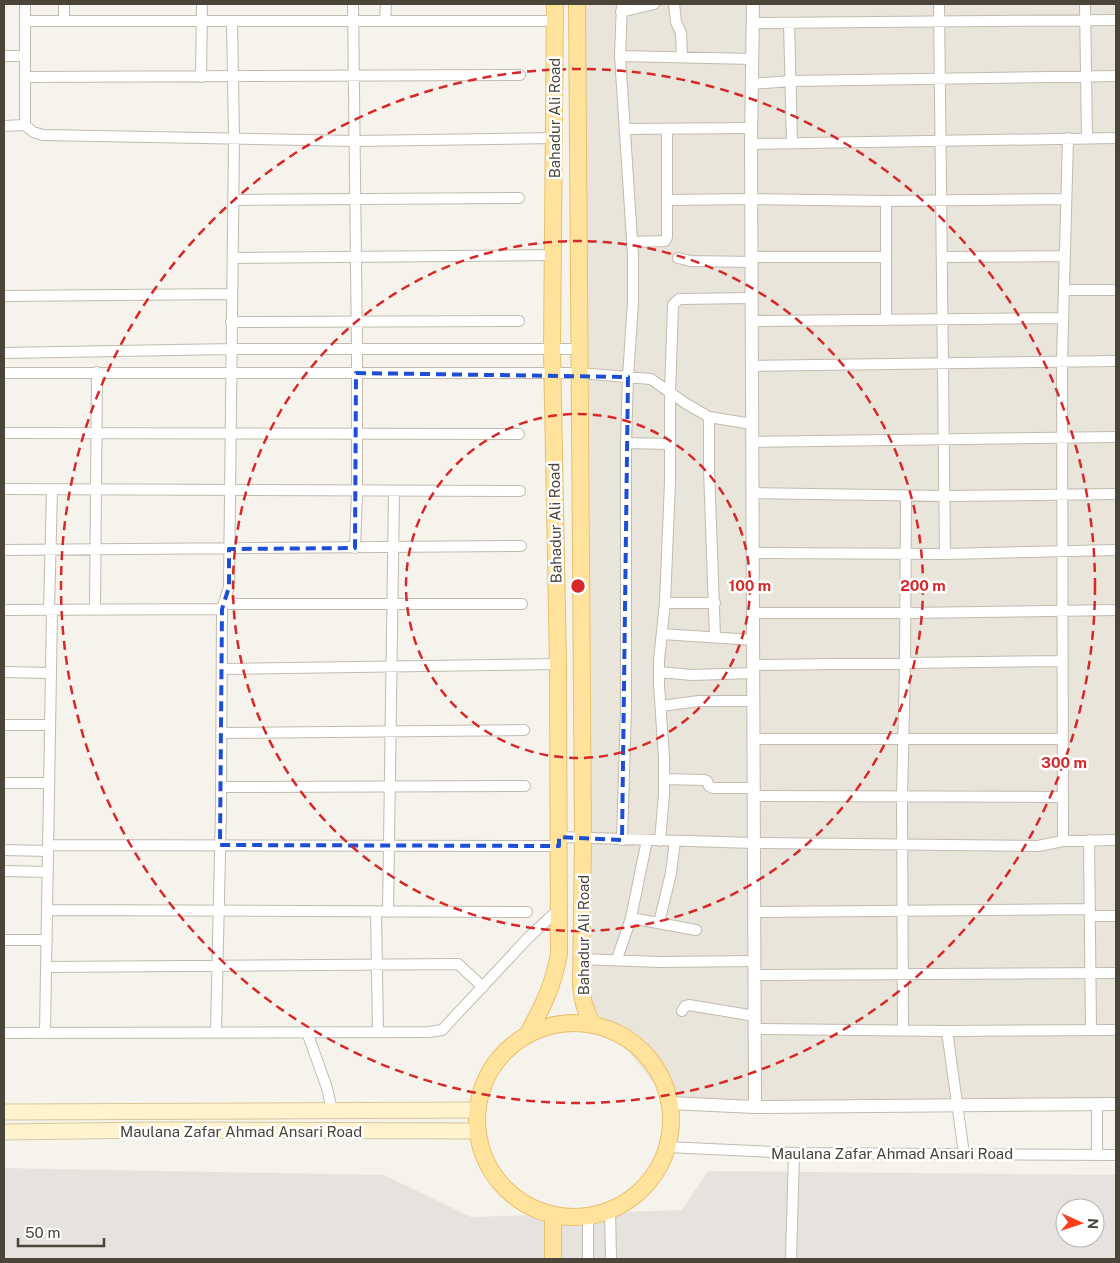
<svg xmlns="http://www.w3.org/2000/svg" width="1120" height="1263" font-family="'Public Sans',sans-serif">
  <rect width="100%" height="100%" fill="#f6f3ec"/>
  <!-- residential -->
  <path fill="#eae5da" d="M585,4h531v1096l-447,2 -80,-100 1,-456z"/>
  <!-- industrial -->
  <path fill="#e6e2dd" fill-rule="evenodd" d="M4,1168l380,7 87,42 211,-7 26,-39 408,4v84h-1112zM1065,1208h30v30h-30z"/>
  <g fill="none" stroke-linecap="round" stroke-linejoin="round">
    <!-- minor casing -->
    <g stroke="#c2bbae" stroke-width="12">
      <path id="minor" d="M25,4v121
        M64,4v17
        M353,4l4,345v143l-2,56
        M622,4l-2,52 13,199v47l-5,75 -2,66v264l-4,133
        M674,4l2,18 5,11 1,24
        M939,4l6,550
        M1085,4l2,134
        M621,12l33,-8
        M385,20l1,-16
        M25,21h530
        M753,23l363,-3
        M789,23l3,120
        M4,56h21
        M620,56l133,3
        M25,77l495,-2
        M201,77l1,-73
        M752,84l39,-3 325,-5
        M4,126l21,-1 8,7 10,3 312,6 200,-3
        M625,129l126,-1
        M751,144l365,-6
        M233,200l286,-2
        M667,200l85,-1 134,2 180,-2
        M632,242l33,-1 2,-4v-108
        M752,257h134
        M943,257l122,-1
        M233,258l320,-3
        M678,258l13,3 61,1
        M1064,290h52
        M4,296l228,-2
        M886,319v-118
        M752,321l311,-3
        M231,322l288,-1
        M4,353l227,-4h348
        M752,366l364,-5
        M4,373h575l72,6 34,24 24,14 43,7
        M709,417v52l6,168
        M4,433l515,1
        M752,442l364,-5
        M626,443l44,1
        M4,489l516,2
        M753,493l192,3 171,-2
        M4,550l517,-4
        M753,553l192,1 171,-4
        M665,603h50
        M224,604h298
        M4,610l218,-1
        M49,610l3,-120
        M95,610l2,-238
        M753,613h153l210,-3
        M662,634l91,6
        M753,665l310,-4
        M222,669l336,-5
        M4,672l47,1
        M659,672l33,3 61,-2
        M661,706l38,-5h54
        M4,725h46
        M221,733l303,-3
        M754,739h309
        M664,779l40,1 3,1 2,5 4,2h41
        M4,783h45
        M221,787l304,-1
        M754,796l309,1
        M559,837l195,6 284,3 25,-5 53,-1
        M1089,840l2,190
        M660,841l4,-47v-36l-5,-73v-25l6,-57 5,-121v-89l3,-88 6,-6 73,-1
        M1063,841l-1,-480 6,-223
        M48,845l511,1
        M4,850l44,1
        M4,871l44,1
        M47,910l480,2
        M376,912l2,119
        M388,912l6,-420
        M754,912l336,-3
        M1090,916h26
        M631,918l65,12
        M659,923l12,-50 4,-32
        M4,940h43
        M580,959l79,3 96,-1
        M617,959l14,-41 16,-78
        M46,967l412,-3 25,23
        M755,975l361,-2
        M682,1011l3,-5 4,-1 66,11
        M755,1029l192,2 169,-1
        M903,1030l-1,-232 3,-134 1,-168
        M947,1031l17,123
        M216,1032l5,-223 1,-200 7,-22 5,-448 -2,-118
        M307,1032l20,56 5,22
        M4,1033l425,-1 13,-2 86,-92 31,-29
        M45,1033l7,-423
        M667,1147l127,6 322,2
        M1097,1154v-50
        M610,1210l1,49
        M588,1259v-43
        M791,1259l3,-106"/>
    </g>
    <!-- tertiary casing -->
    <g stroke="#c2bbae" stroke-width="14">
      <path id="tertiary" d="M753,4l-2,140 4,963
        M669,1103l86,4 361,-3"/>
    </g>
    <!-- secondary casing -->
    <g stroke="#d6c79b" stroke-width="17">
      <path id="secondary" d="M4,1112l474,-2
        M4,1132l150,-2 324,1"/>
    </g>
    <!-- primary casing -->
    <g stroke="#e6c16a" stroke-width="18">
      <path id="primary" d="M577,4l6,835 -2,145c1,16 4,27 12,41
        M477 1120a97 97 0 1 1 194 0a97 97 0 1 1-194 0Z
        M527,1035c16,-29 26,-48 32,-81l-1,-290 -6,-315 3,-345
        M553,1259v-44"/>
    </g>
    <!-- minor -->
    <use href="#minor" stroke="#fff" stroke-width="10"/>
    <!-- tertiary -->
    <use href="#tertiary" stroke="#fff" stroke-width="12"/>
    <!-- secondary -->
    <use href="#secondary" stroke="#fff3cd" stroke-width="15"/>
    <!-- primary -->
    <use href="#primary" stroke="#ffe39c" stroke-width="16"/>
  </g>
  <!-- marked area -->
  <path fill="none" stroke="#1d4ed8" stroke-width="4" stroke-dasharray="10 6" stroke-linejoin="round" d="M356,373l272,4 -6,463 -63,-3v9l-339,-1 2,-236 7,-22v-38l126,-1z"/>
  <!-- distance rings -->
  <g fill="none" stroke="#d62828" stroke-width="2.5" stroke-dasharray="9 6">
    <circle cx="578" cy="586" r="172"/>
    <circle cx="578" cy="586" r="345"/>
    <circle cx="578" cy="586" r="517"/>
  </g>
  <g text-anchor="middle" dominant-baseline="central" stroke-width="5" stroke-linejoin="round" paint-order="stroke">
    <!-- street labels -->
    <g font-size="15" fill="#4b4439" stroke="#fff">
      <text transform="translate(554 118) rotate(-90)">Bahadur Ali Road</text>
      <text transform="translate(555 523) rotate(-91)">Bahadur Ali Road</text>
      <text transform="translate(583 935) rotate(-90)">Bahadur Ali Road</text>
      <text x="241" y="1131">Maulana Zafar Ahmad Ansari Road</text>
      <text x="892" y="1153">Maulana Zafar Ahmad Ansari Road</text>
    </g>
  </g>
  <circle cx="578" cy="586" r="8" fill="#d62828" stroke="#fff" stroke-width="2.5"/>
  <g font-size="15" text-anchor="middle" font-weight="bold" fill="#d62828" stroke="#fff" stroke-width="5" stroke-linejoin="round" paint-order="stroke">
    <text x="750" y="591">100 m</text>
    <text x="923" y="591">200 m</text>
    <text x="1064" y="768">300 m</text>
  </g>
  <!-- border -->
  <rect width="1120" height="1263" fill="none" stroke="#4b4439" stroke-width="10"/>
  <!-- north arrow -->
  <g transform="translate(1080 1223) rotate(93)"><circle r="24" fill="#ffffff" stroke="#b7b4b0"/>
  <path d="M0-4L9 19L0 12L-9 19Z" fill="#fc3f1d"/>
  <text y="-8" font-size="14" font-weight="bold" text-anchor="middle" fill="#4b4439">N</text>
  </g>
  <!-- scale -->
  <path d="M18 1238v8h86v-8" fill="none" stroke="#4b4439" stroke-width="2.5"/>
  <text x="25" y="1238" font-size="15" fill="#4b4439" stroke="#ffffff" stroke-width="4" paint-order="stroke">50 m</text>
</svg>
